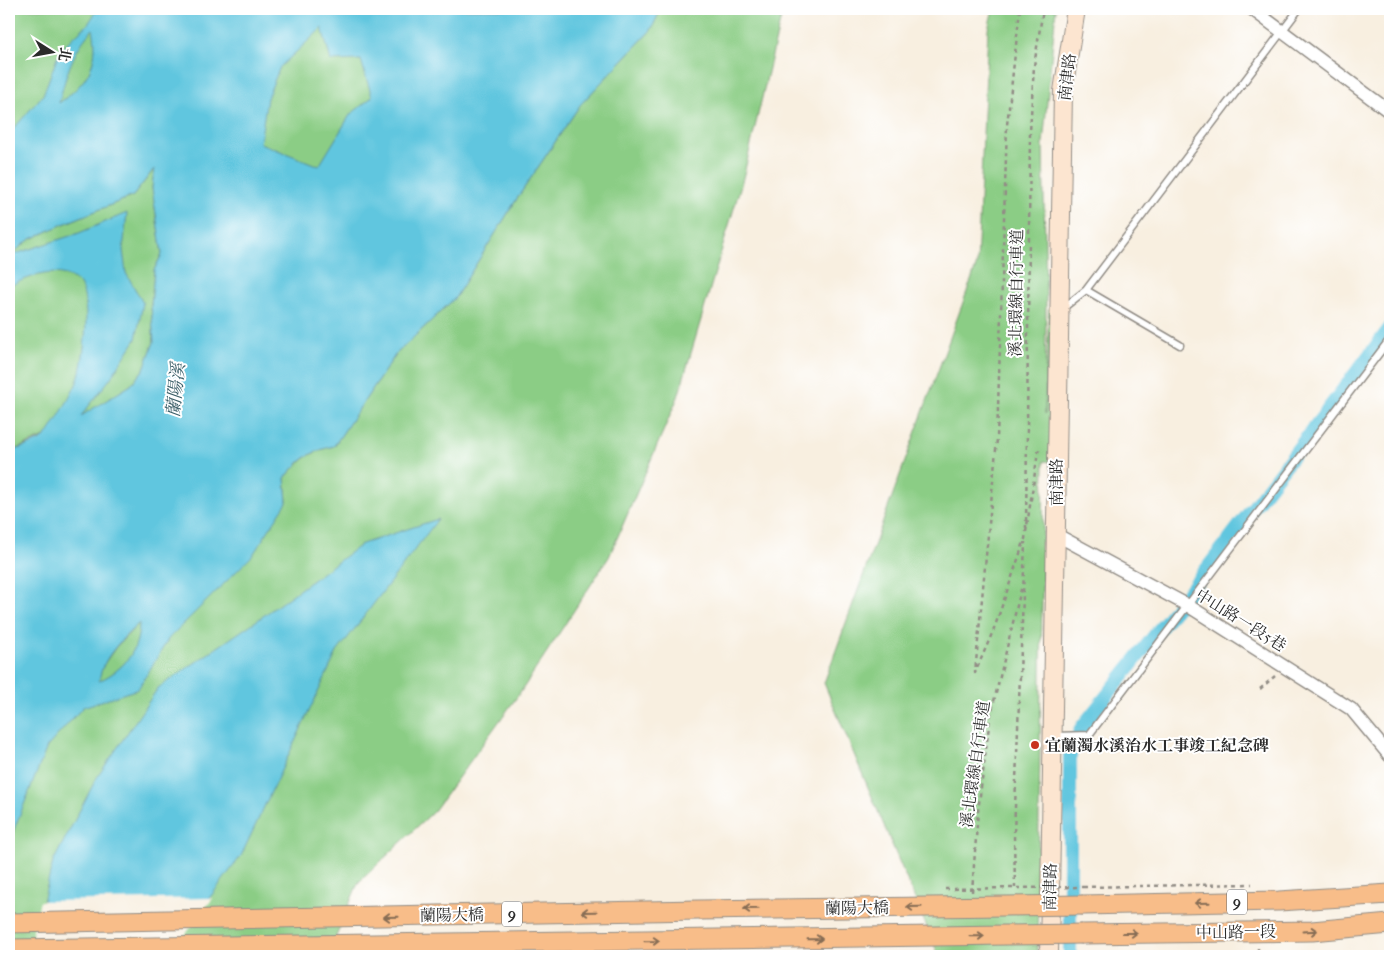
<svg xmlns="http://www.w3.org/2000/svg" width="1399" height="965" font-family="'IM FELL French Canon','Noto Serif TC',serif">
  <rect width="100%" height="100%" fill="#fff"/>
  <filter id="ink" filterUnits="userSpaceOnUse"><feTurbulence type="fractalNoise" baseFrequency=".02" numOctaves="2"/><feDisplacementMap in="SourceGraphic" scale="10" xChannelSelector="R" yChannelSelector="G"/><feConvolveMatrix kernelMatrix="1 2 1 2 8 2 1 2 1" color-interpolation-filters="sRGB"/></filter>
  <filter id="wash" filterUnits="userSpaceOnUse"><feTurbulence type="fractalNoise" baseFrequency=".0096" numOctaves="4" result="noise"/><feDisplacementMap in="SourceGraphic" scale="20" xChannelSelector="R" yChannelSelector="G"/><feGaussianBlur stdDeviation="1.12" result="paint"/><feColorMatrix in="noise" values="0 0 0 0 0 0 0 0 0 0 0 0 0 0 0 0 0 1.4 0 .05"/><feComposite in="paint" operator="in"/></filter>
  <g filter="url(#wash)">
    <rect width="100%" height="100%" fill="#f8efe0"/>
    <!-- green -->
    <path fill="#8bcd85" stroke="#5b7c58" d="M9,9h167l-167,215z
      M304,9l105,88 -185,195 18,-200z
      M661,9h122l-40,169 -65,219 -69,160 -87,133 -88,121 -76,72 -30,73h-319v-107l4,-17 -4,-65 92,-99 15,-21 23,-24 148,-121 -2,-24c16,-18 24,-26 49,-32l62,-92 59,-56 63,-101 62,-92 71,-75z
      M993,9h63l-13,135 3,152 -1,118 4,-106 8,1 -5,153 -8,-1 -7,495h-98l-115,-273 153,-419 11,-235z
      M155,168l-3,20 10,66 -8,16 -3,36 3,36 -10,27 -13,16 -35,23 -51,29 -36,15v-196l20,-16 32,-15 72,-29z"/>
    <!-- water -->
    <path fill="#61c6df" stroke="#467885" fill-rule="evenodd" d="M98,9h563l-10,21 -71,75 -62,92 -63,101 -59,56 -62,92c-25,6 -33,13 -49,32l2,24 -35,54 -83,82 -31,51 -55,18 -36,40 -34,85 -4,17v-397c11,-4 25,-8 35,-14 5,-3 31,-49 33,-56 7,-18 16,-89 0,-101 -21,-16 -47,-4 -68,5v-152l34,-39 14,-37 10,-15 21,-19zM322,28l9,33 30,-1 11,37 -22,18 -31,51 -59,-23 7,-45 13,-31zM93,29c7,35 -6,54 -34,74 7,-28 14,-53 34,-74zM154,169l-2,19 10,66 -8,16 -3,36 3,36 -10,27 -13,16 -50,31 29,-37 26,-40 7,-36 -17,-30 -3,-23 4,-37 -48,20 -70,23 20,-16 32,-15 72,-29zM139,623c0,29 -15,46 -40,58 3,-23 23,-42 40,-58z
      M438,519l-101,133 -96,204 -75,100h-137l24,-94 43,-83 62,-91 101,-69 103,-75z"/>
    <!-- pier -->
    <path fill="#f8efe0" d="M213,898l-44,58h-142l13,-55z"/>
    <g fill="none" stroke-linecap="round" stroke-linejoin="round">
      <!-- canal -->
      <path stroke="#61c6df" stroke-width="14" d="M1070,956v-201l12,-28 107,-135 201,-264"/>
    </g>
  </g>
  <g filter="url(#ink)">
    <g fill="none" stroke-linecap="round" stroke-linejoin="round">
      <!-- lane casing -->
      <g stroke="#928d86" stroke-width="9">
        <path id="lane" d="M1086,290l94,55
          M1062,309l24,-19 213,-281
          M1055,736l34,-1 301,-396"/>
      </g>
      <!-- street casing -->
      <g stroke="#928d86" stroke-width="15">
        <path id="street" d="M1252,9l138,103
          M1055,534l132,71 164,104 39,47"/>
      </g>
      <!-- secondary casing -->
      <g stroke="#928d86" stroke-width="20">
        <path id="secondary" d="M1049,956l14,-865 13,-82"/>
      </g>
      <!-- primary casing -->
      <g stroke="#928d86" stroke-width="21">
        <path id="primary" d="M1083,905l196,-4 111,-7
          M1082,934l230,-3 78,-7"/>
      </g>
      <!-- path -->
      <path stroke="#928d86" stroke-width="2.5" stroke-dasharray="4 4" stroke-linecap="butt" d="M1020,9l-13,116 -10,314 -22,234 19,-44 31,-90 13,-87 3,-6
        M1026,529l4,-397 4,-66 9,-57
        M1260,689l15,-13
        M1083,887l169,-3
        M1015,888l-1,-54 11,-292
        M972,892l6,-81 12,-93 32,-133
        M1258,948v8
        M1025,955h9"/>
      <!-- lane -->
      <use href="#lane" stroke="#fff" stroke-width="6"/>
      <!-- street -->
      <use href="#street" stroke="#fff" stroke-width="12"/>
      <!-- secondary -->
      <use href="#secondary" stroke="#fce5d0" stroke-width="18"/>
      <!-- primary -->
      <use href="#primary" stroke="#f8bd89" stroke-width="19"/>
      <!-- primary-bridge casing -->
      <g stroke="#928d86" stroke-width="21" stroke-linecap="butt">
        <path id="primary-bridge" d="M9,923l690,-13 384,-5
          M9,949l1073,-15"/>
      </g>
      <!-- path-bridge -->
      <path stroke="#928d86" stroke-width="2.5" stroke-dasharray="4 4" stroke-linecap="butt" d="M945,889l138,-2"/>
      <!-- primary-bridge -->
      <use href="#primary-bridge" stroke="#f8bd89" stroke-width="19"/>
    </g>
    <!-- one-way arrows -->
    <defs><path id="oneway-shaft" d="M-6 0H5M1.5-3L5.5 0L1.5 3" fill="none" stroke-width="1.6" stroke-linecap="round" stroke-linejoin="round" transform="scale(1.25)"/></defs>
    <g stroke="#876d55">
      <use href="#oneway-shaft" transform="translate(1202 903) rotate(179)"/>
      <use href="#oneway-shaft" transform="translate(914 907) rotate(179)"/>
      <use href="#oneway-shaft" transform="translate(751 909) rotate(179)"/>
      <use href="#oneway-shaft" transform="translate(589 912) rotate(179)"/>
      <use href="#oneway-shaft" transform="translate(391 917) rotate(179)"/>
      <use href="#oneway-shaft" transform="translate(1310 931) rotate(-3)"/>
      <use href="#oneway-shaft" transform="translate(1130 933)"/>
      <use href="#oneway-shaft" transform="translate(977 936) rotate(-1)"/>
      <use href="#oneway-shaft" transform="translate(815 939) rotate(-1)"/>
      <use href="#oneway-shaft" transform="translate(652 941) rotate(-1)"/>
    </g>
  </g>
  <!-- markers -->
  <circle fill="#c8321e" stroke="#fff" stroke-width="2" cx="1035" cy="745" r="5"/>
  <g text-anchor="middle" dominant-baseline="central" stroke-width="4" stroke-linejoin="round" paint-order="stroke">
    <!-- shield labels -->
    <g fill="#fff" stroke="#6b6b6b" stroke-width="1">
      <rect x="1227" y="889.5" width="20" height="25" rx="4"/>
      <rect x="502" y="901.5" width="20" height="25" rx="4"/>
    </g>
    <g font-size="15" font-weight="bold" fill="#2b2b2b">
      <text x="1237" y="902">9</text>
      <text x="512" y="914">9</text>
    </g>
    <!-- street labels -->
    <g font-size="16" fill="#2b2b2b" stroke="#fff">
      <text transform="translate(1067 77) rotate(-83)">南津路</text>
      <text transform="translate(1016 293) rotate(-89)">溪北環線自行車道</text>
      <text transform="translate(1056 482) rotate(-90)">南津路</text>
      <text transform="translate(1241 620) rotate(32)">中山路一段5巷</text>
      <text transform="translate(975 764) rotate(-82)">溪北環線自行車道</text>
      <text transform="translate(1050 887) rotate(-89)">南津路</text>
      <text transform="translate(857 908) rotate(-1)">蘭陽大橋</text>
      <text transform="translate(452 915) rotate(-1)">蘭陽大橋</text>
      <text transform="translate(1236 932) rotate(-1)">中山路一段</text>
    </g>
    <!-- poi labels -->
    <g font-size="16" font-weight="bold" fill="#2b2b2b" stroke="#fff" text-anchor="start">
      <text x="1045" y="745">宜蘭濁水溪治水工事竣工紀念碑</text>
    </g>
    <!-- water labels -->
    <g font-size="18" font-style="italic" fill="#3e616a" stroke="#fff">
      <text transform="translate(176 390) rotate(-84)">蘭陽溪</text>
    </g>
  </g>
  <!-- margin -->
  <rect width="1399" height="965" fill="none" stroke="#fff" stroke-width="30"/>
  <!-- north arrow -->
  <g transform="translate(52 52) rotate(101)" stroke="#ffffff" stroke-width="4" paint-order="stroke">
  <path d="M0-4L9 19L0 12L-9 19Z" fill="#2b2b2b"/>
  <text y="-8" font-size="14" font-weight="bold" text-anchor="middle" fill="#2b2b2b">北</text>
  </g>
</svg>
